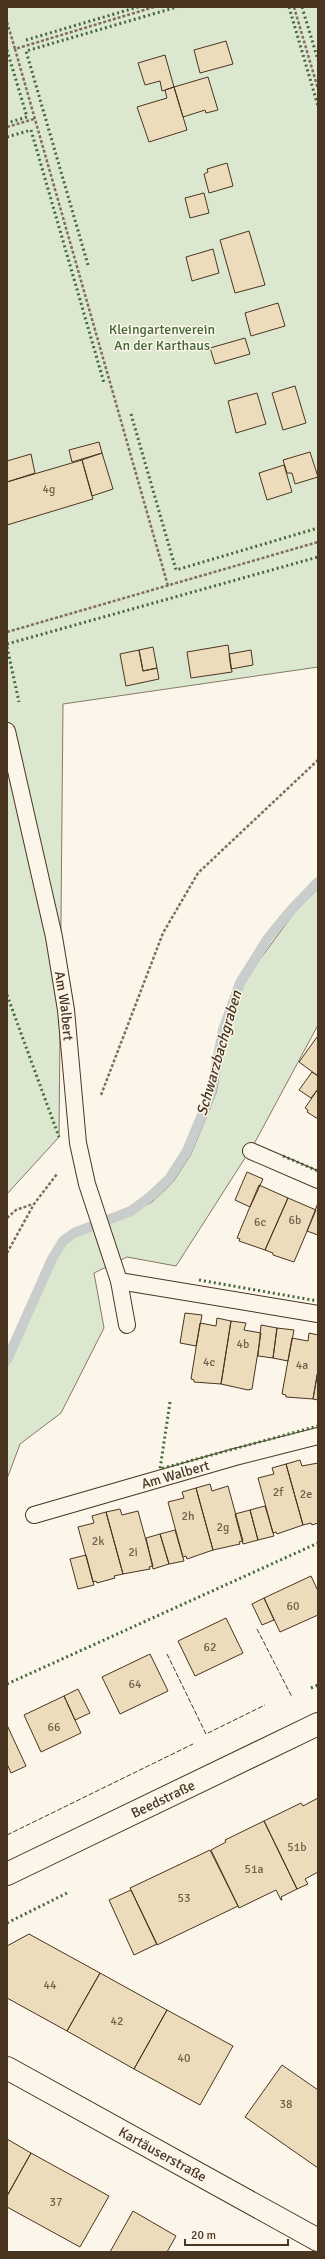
<svg xmlns="http://www.w3.org/2000/svg" width="325" height="2259" font-family="Signika,sans-serif">
  <rect width="100%" height="100%" fill="#fbf6e9"/>
  <!-- green -->
  <path fill="#dce7d0" stroke="#887966" d="M7,7h311v660l-255,37 -4,433 -52,57z
    M318,889v136l-64,119 -78,122 -49,-9 -33,16 10,55 -43,85 -41,31 -13,35v-112l49,-109 12,-18 9,-6 54,-21 21,-11 21,-20 18,-28 25,-61 11,-62 17,-50 53,-72z"/>
  <g fill="none" stroke-linecap="round" stroke-linejoin="round">
    <!-- stream -->
    <path stroke="#c9cecd" stroke-width="10" d="M7,1360l45,-101 11,-18 11,-8 57,-22 20,-15 18,-17 18,-28 24,-58 12,-63 17,-47 28,-45 24,-29 26,-27"/>
  </g>
  <!-- building -->
  <path fill="#ecdcbc" stroke="#4a3520" d="M226,41l7,23 -33,9 -6,-23z
    M165,55l9,32 -12,4 -2,-10 -15,4 -7,-22z
    M208,77l10,33 -12,3 -1,-3 -22,7 -9,-30z
    M174,87l13,43 -38,12 -12,-35 30,-9 -2,-8z
    M227,163l6,23 -24,7 -5,-19 4,-2 -1,-3z
    M204,193l5,20 -19,5 -5,-20z
    M249,231l16,54 -30,8 -15,-53z
    M213,249l6,24 -27,8 -6,-24z
    M278,303l7,23 -34,10 -6,-23z
    M245,338l5,16 -35,10 -5,-16z
    M295,386l11,37 -23,7 -11,-37z
    M257,393l9,31 -30,9 -8,-32z
    M99,442l3,11 -30,9 -3,-12z
    M310,452l8,25 -23,7 -3,-11h-5l-4,-13z
    M102,453l11,36 -21,7 -10,-36z
    M31,454l4,19 -28,9v-21z
    M82,460l11,39 -86,26v-43z
    M284,465l8,27 -25,8 -8,-27z
    M228,645l4,27 -41,6 -4,-26z
    M153,647l4,21 -14,3 -4,-21z
    M139,650l4,21 14,-3 2,11 -33,7 -6,-32z
    M251,650l2,15 -22,4 -2,-15z
    M317,1037l1,1v38l-19,-14z
    M312,1072l6,4v13l-7,9 -12,-8z
    M318,1089v30l-11,-7 1,-2 -3,-2z
    M247,1172l16,7 -13,28 -15,-7z
    M259,1185l29,13 -23,52 -26,-9 1,-2 -3,-1z
    M288,1198l28,12 -22,52 -21,-7v-2l-8,-3z
    M318,1203v32l-11,-4z
    M185,1313l17,2 -6,31 -16,-3z
    M217,1318l14,3 -10,63 -27,-2v-2l-3,-1 9,-56 16,3z
    M231,1321l15,2 -2,7 17,3 -9,56 -4,1 -27,-6z
    M261,1325l16,3 -4,30 -15,-2z
    M277,1328l17,2 -6,31 -15,-3z
    M309,1333l9,2v35l-5,29 -27,-2v-2l-4,-1 10,-56 16,3z
    M318,1370v30l-5,-1z
    M300,1460l2,6 16,-3v60l-6,2 -1,-2 -8,2 -17,-61z
    M286,1464l17,61 -26,9 -1,-2 -3,1 -15,-55 16,-4 -2,-6z
    M210,1484l2,7 16,-5 15,55 -4,1 1,2 -27,6 -17,-62z
    M196,1488l17,62 -26,9 -1,-3 -3,1 -15,-55 16,-4 -2,-6z
    M265,1506l9,30 -16,4 -8,-30z
    M120,1509l2,6 16,-4 15,55 -4,1 1,2 -27,5 -17,-62z
    M250,1510l8,30 -15,4 -8,-30z
    M106,1512l17,62 -9,2 1,2 -18,5 -1,-2 -3,1 -15,-55 16,-4 -2,-7z
    M175,1530l9,31 -15,3 -9,-30z
    M160,1534l9,30 -16,5 -7,-31z
    M86,1555l8,30 -16,4 -8,-30z
    M311,1576l7,15v24l-38,17 -16,-34z
    M264,1598l10,22 -12,5 -10,-21z
    M226,1618l17,35 -48,23 -17,-35z
    M150,1654l18,37 -48,23 -18,-37z
    M78,1689l12,24 -15,7 -11,-24z
    M64,1696l17,37 -40,19 -17,-37z
    M7,1725l19,41 -15,7 -4,-9z
    M318,1798v74l-13,7 3,5 -11,5 -33,-68 37,-18 2,3z
    M264,1821l33,68 -16,8 1,3h-1l-5,-10 -37,18 -28,-58 15,-8 -1,-2z
    M210,1850l28,56 -81,39 -27,-57z
    M131,1890l26,54 -23,11 -25,-55z
    M29,1934l71,39 -33,58 -60,-33v-52z
    M100,1973l67,37 -33,59 -67,-38z
    M167,2010l66,36 -33,59 -66,-36z
    M282,2065l36,25v78l-73,-51z
    M7,2139l24,14 -24,43z
    M31,2153l78,43 -29,51 -73,-40v-11z
    M133,2211l43,25 -9,16h-57z"/>
  <g fill="none" stroke-linecap="round" stroke-linejoin="round">
    <!-- service casing -->
    <g stroke="#4a3520" stroke-width="18">
      <g id="service">
        <path id="s1" d="M7,731l47,206 12,73 12,133 9,41 32,97 8,44"/>
        <path d="M251,1151l67,29"/>
        <path d="M119,1281l199,33"/>
        <path id="s2" d="M34,1515l201,-58 83,-21"/>
      </g>
    </g>
    <!-- minor casing -->
    <g stroke="#4a3520" stroke-width="24">
      <g id="minor">
        <path id="s3" d="M7,1874l311,-150"/>
        <path id="s4" d="M7,2068l311,172"/>
      </g>
    </g>
    <!-- path -->
    <path stroke="#7f6f5c" stroke-width="2.5" stroke-dasharray="3 2" stroke-linecap="butt" d="M154,7l-139,42 153,537
      M294,7l24,82
      M7,22l8,27
      M7,127l27,-8
      M7,632l311,-90
      M101,1095l62,-162 35,-60 120,-113
      M7,1218l9,-8 17,-6
      M7,1253l27,-49 23,-30"/>
    <!-- service -->
    <use href="#service" stroke="#fbf6e9" stroke-width="16"/>
    <!-- minor -->
    <use href="#minor" stroke="#fbf6e9" stroke-width="22"/>
    <!-- hedge -->
    <path stroke="#436837" stroke-width="3" stroke-dasharray="2 3" stroke-linecap="butt" d="M289,7l29,99
      M302,7l16,53
      M26,40l112,-33
      M7,50l20,67 -20,6
      M7,137l24,-7 73,253
      M88,265l-62,-214 151,-44
      M131,414l45,156 142,-42
      M7,644l311,-87
      M7,647l12,55
      M7,995l52,142
      M283,1156l35,15
      M199,1280l119,21
      M170,1402l-10,67 158,-43
      M7,1684l311,-141
      M311,1688l7,-3
      M7,1923l62,-31"/>
    <!-- fence -->
    <path stroke="#4a3520" stroke-width="1" stroke-dasharray="5 2" stroke-linecap="butt" d="M257,1629l35,68
      M167,1654l39,80 59,-29
      M7,1835l186,-91"/>
  </g>
  <g text-anchor="middle" dominant-baseline="central" stroke-width="3" stroke-linejoin="round" paint-order="stroke">
    <!-- number labels -->
    <g font-size="12" fill="#725f47">
      <text x="49" y="489">4g</text>
      <text x="295" y="1220">6b</text>
      <text x="260" y="1222">6c</text>
      <text x="243" y="1344">4b</text>
      <text x="209" y="1362">4c</text>
      <text x="302" y="1365">4a</text>
      <text x="278" y="1492">2f</text>
      <text x="306" y="1494">2e</text>
      <text x="188" y="1516">2h</text>
      <text x="223" y="1527">2g</text>
      <text x="98" y="1541">2k</text>
      <text x="133" y="1552">2i</text>
      <text x="293" y="1606">60</text>
      <text x="210" y="1647">62</text>
      <text x="135" y="1684">64</text>
      <text x="54" y="1727">66</text>
      <text x="297" y="1847">51b</text>
      <text x="254" y="1869">51a</text>
      <text x="184" y="1898">53</text>
      <text x="50" y="1985">44</text>
      <text x="117" y="2021">42</text>
      <text x="184" y="2058">40</text>
      <text x="286" y="2104">38</text>
      <text x="56" y="2202">37</text>
    </g>
    <!-- park labels -->
    <g font-size="14" fill="#436837" stroke="#fbf6e9">
      <text x="162" y="329">Kleingartenverein<tspan x="162" dy="16">An der Karthaus</tspan></text>
    </g>
    <!-- street labels -->
    <g font-size="14" fill="#4a3520" stroke="#fbf6e9">
      <text stroke="none"><textPath href="#s1" startOffset="281">Am Walbert</textPath></text>
      <text stroke="none"><textPath href="#s2" startOffset="147">Am Walbert</textPath></text>
      <text stroke="none"><textPath href="#s3" startOffset="173">Beedstraße</textPath></text>
      <text stroke="none"><textPath href="#s4" startOffset="178">Kartäuserstraße</textPath></text>
    </g>
    <!-- water labels -->
    <g font-size="15" font-style="italic" fill="#4a3520" stroke="#fbf6e9">
      <text transform="translate(219 1053) rotate(-74)">Schwarzbachgraben</text>
    </g>
  </g>
  <!-- border -->
  <rect width="325" height="2259" fill="none" stroke="#4a3520" stroke-width="16"/>
  <!-- scale -->
  <path d="M185 2239v6h103v-6" fill="none" stroke="#4a3520" stroke-width="2"/>
  <text x="191" y="2239" font-size="12" fill="#4a3520" stroke="#fbf6e9" stroke-width="3" paint-order="stroke">20 m</text>
</svg>
